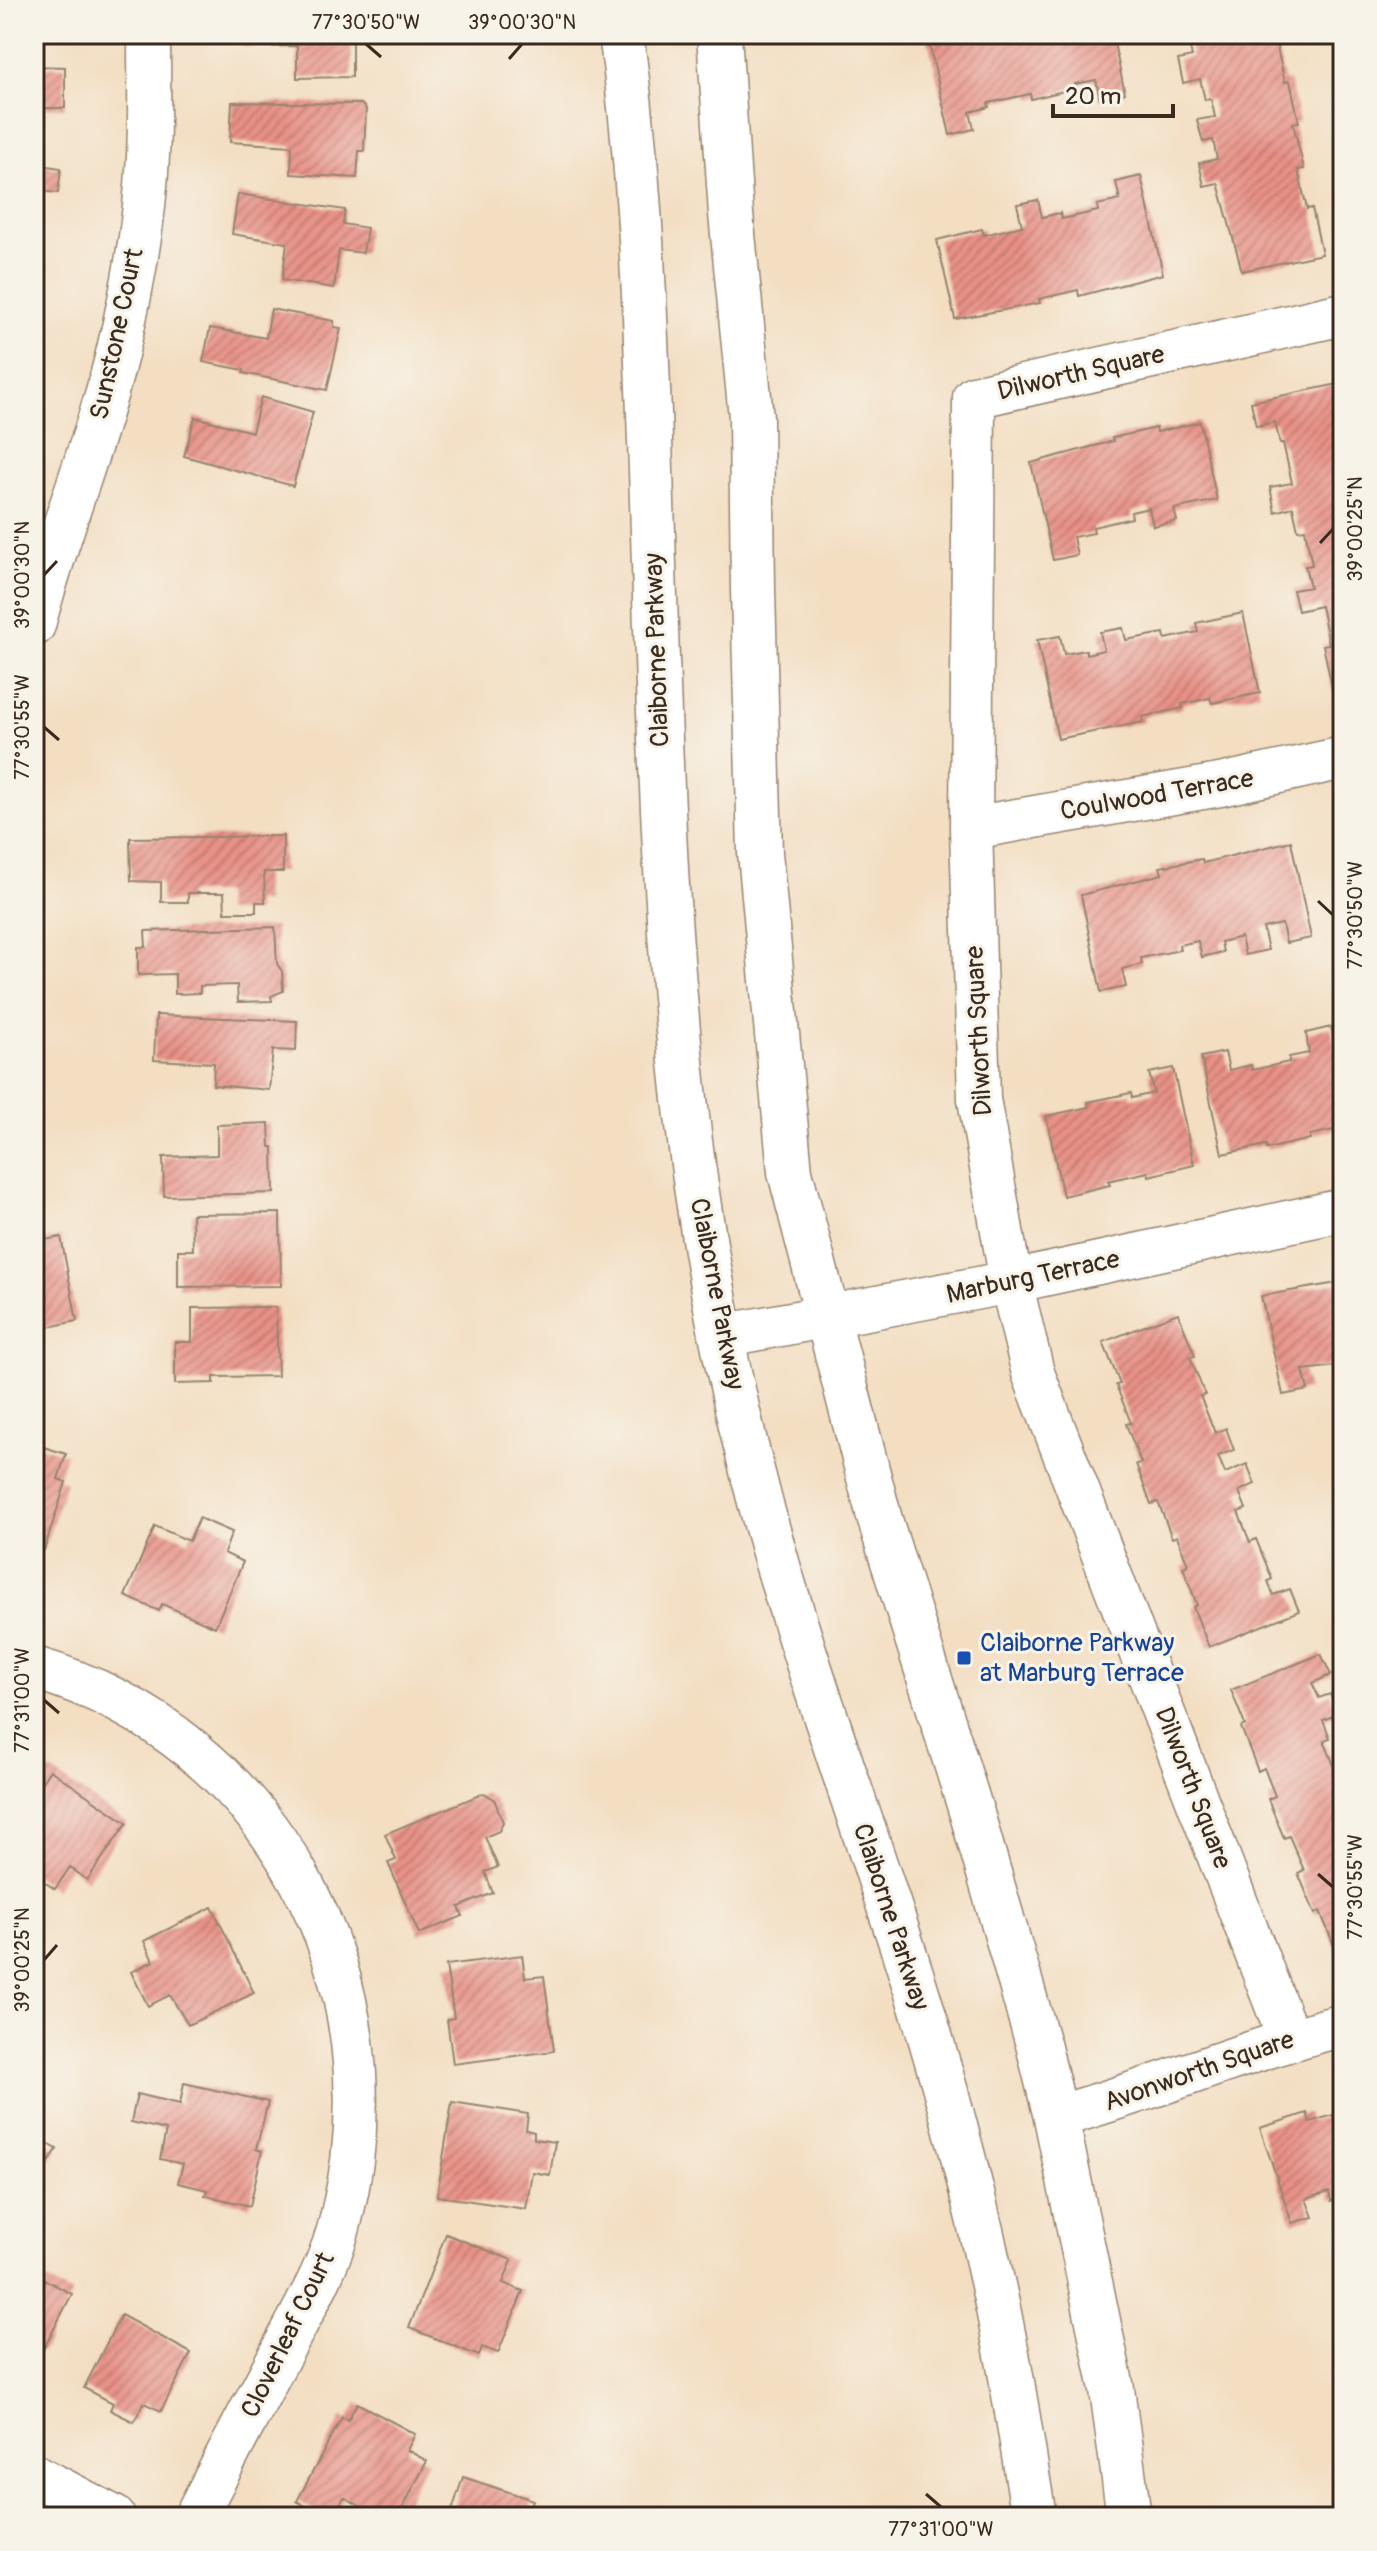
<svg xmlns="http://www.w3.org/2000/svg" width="1377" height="2551" font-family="Pangolin,sans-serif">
  <defs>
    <pattern id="building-hatch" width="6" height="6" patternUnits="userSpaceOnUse" patternTransform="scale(2)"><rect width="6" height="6" fill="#e89187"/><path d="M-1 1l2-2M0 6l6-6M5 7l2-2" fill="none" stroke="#bd776e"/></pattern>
  </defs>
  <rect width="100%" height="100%" fill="#f7f3e8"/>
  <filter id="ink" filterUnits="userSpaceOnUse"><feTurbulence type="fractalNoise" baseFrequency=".0125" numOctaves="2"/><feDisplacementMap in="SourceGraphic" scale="16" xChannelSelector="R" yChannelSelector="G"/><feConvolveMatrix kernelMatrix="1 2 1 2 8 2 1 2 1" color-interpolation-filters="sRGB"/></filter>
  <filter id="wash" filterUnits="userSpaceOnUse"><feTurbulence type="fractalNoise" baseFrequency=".006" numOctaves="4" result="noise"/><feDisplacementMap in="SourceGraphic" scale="32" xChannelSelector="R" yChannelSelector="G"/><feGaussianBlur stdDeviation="1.8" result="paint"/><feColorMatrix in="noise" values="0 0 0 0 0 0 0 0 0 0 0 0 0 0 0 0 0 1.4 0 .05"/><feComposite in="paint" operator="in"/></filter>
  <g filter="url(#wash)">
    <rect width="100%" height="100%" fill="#f3dec2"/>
    <g id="blocks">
      <!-- building -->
      <path fill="url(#building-hatch)" d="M244,34h108v43l-55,1v-32l-53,1z
        M949,34h163l13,59 -25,6 -4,-19 -21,4 1,4 -45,11 -1,-5 -42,9 1,4 -19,5 4,17 -24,6 -22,-96z
        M1187,34h83l1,5h4l10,43 5,-1 9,41 -6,1 11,46 -6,1 9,39 5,-1 10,46 -80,17 -24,-88 -14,3 -5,-23 18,-4 -4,-19 -10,2 -6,-22 18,-3 -4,-18 -6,1 -5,-21 -17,4 -5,-23 14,-3z
        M34,66l31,1v41h-31z
        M232,102l129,2 5,5 -2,42h-5l-2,27 -66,-4 1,-28 -62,-4z
        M34,164l27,4 -3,25 -18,-2 -2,16 -4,-1z
        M1141,176l22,98 -84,22 -1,-6 -39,9 1,4 -85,16 -18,-79 45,-11 2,6 38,-9 -5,-22 21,-4 4,17 18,-4 2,6 36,-8 -1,-6 23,-5 -4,-18z
        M238,194l107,16 -2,14 24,4 -4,25 -24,-3 -5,38 -52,-8 5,-37 -55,-9z
        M34,259l6,1 -4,35h-2z
        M271,309l63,12v6l7,1 -14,62 -84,-17 1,-3 -41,-8 7,-34 56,10z
        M1343,383v307l-10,2 -10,-47 6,-1 -8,-38 -23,5 -5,-21 17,-3 -5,-21 7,-1 -7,-36 -7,1 -5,-23 -18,5 -5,-25 22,-4 -9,-40 -3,1 -5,-22 -19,4 -5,-24z
        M261,397l52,15 -20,74 -109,-30 11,-39 57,15z
        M1200,422l17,78 -43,9 3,12 -24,5 -4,-18 -18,4 1,6 -39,9 1,6 -21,4 4,18 -24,5 -22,-97 82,-22 -1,-3 44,-10 1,4z
        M1243,613l17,80 -48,10 -2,-5 -28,6 1,4 -41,9 1,5 -85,17 -21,-99 23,-4 4,18 22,-4v4l18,-4 -4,-18 23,-4 3,12 38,-7 1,6 33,-7 -2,-9z
        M283,836v36h-19l1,30h-9v10h-31l-1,-19h-36v9h-27v-20l-30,-1 -1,-43z
        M1291,841l20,97 -25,5 -4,-19 -19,4 5,22 -23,5 -4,-18 -20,5 2,10 -21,5 -4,-16 -19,4 1,5 -39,8 1,6 -20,5 4,18 -25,5 -20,-97 81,-21 -2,-7 42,-8 1,4z
        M275,927l2,37 5,7 1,20 -12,5 1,5 -34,1 -1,-17 -37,1v7l-25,1v-20l-37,1v-28h8l-1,-16z
        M156,1015l141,6 -1,30 -23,-1 -4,40 -56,-5 1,-22 -60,-3z
        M1331,1027l12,56v45l-33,7v4l-43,10 -1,-4 -44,9 -21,-97 24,-5 4,18 22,-5 1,5 37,-8v-5l20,-4 -3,-20z
        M1173,1068l21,97 -45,11 -1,-4 -40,9 2,4 -47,11 -17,-80 43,-9 -1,-5 43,-9 1,5 22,-5 -5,-20z
        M269,1123l1,24h3l1,46 -110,3 -1,-39 54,-2v-30z
        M280,1213l1,73 -103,1v-37h15l-1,-36z
        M61,1237l16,84 -43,9v-88z
        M1343,1282v83l-40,5 5,20 -25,5 -22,-99z
        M276,1307l2,69 -64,1v6l-39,1v-42h17v-34z
        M1178,1313l17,43 -5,1 15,38 -5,1 15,37 11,-5 8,22 -16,6 7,17 22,-9 8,20 -16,7 7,18 -8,3 12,30 6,-3 16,40 -4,2 5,14 17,-6 9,22 -90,36 -16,-40 4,-2 -14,-38 5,-2 -11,-29 -5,2 -14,-36 -7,2 -15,-40 5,-1 -15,-39 5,-1 -15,-38 4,-1 -17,-42z
        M34,1444l32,10 -8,25 8,3 -22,68 -10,-3z
        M199,1518l33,14 -8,21 19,9 -28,65 -53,-23 -3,7 -34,-15 30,-70 34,15z
        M1321,1654l10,21 -19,8 7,15 11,-4 8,20 -15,6 7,18 -6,2 13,33 6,-3v181l-6,2 -17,-42 -5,3 -17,-41 6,-3 -15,-34 -5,2 -16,-39 7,-3 -11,-28 -6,3 -17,-44 4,-2 -14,-35z
        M50,1770l77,53 -40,57 -17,-13 -15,22 -21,-14v-81z
        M484,1793l10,6 9,23 -4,9 -14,6 13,30 -13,5 8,21 -34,14 4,9 -44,18 -31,-71 8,-3 -11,-26z
        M212,1907l42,86 -66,32 -18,-30 -22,11 -17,-34 22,-11 -9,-20z
        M522,1955l3,23 19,-2 10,75 -101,13 -6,-45 7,-1 -8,-53z
        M184,2083l84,19 -12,47 6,2 -12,55 -45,-11 2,-5 -29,-7 5,-19 -23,-5 6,-29 -35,-8 6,-28 43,10z
        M452,2102l76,12 -2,16 8,2v7l21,3 -5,33 -18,-3 -6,37 -89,-13z
        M1343,2112v85l-12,4 -2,-9 -23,7 7,18 -21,6 -32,-95 47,-15 3,9z
        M43,2141l14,8 -7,12 -14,-8z
        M446,2234l66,26 -9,23 20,8 -25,62 -16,-6 -3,9 -70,-28z
        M34,2274l38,20 -30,58 -8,-4z
        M121,2315l70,38 -30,58 -17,-8 -10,19 -24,-12 3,-7 -29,-15z
        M357,2403l58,31 -8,16 20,11 -29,56h-18l-36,-20 -11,20h-8l-28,-16 45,-84 6,3z
        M463,2477l70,23 -3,8 19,6 -1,3h-98z
        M628,2509l18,2 4,6h-33z"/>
    </g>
  </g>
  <g filter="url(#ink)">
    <use href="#blocks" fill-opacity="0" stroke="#978470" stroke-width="2"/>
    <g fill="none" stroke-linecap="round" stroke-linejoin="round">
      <!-- street casing -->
      <g stroke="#978470" stroke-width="45">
        <path id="street" d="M34,625c24,-93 62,-182 84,-275 15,-63 27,-129 30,-194 2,-40 1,-81 1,-122
          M971,828l249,-43 123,-27
          M721,1336l290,-54 332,-72
          M34,1668c240,68 367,314 307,551 -11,47 -37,90 -59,132 -29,55 -58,111 -87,166
          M1289,2039l-256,-666 -22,-91 -32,-183 -8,-271 3,-431 369,-83
          M1056,2117c97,-27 190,-67 287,-92
          M34,2475l80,42"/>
      </g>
      <!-- secondary casing -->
      <g stroke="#978470" stroke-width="47">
        <path id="secondary" d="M621,34c19,135 24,270 29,406 9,258 11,517 50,773 21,138 53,276 95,409 39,125 84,249 123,374 36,117 66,238 89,358 10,54 18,109 27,163
          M719,34l12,180 20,203 2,173 7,263 30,319 90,348 92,294 66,230 18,73 56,272 17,128"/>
      </g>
      <!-- street -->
      <use href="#street" stroke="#fff" stroke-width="42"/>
      <!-- secondary -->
      <use href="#secondary" stroke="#fff" stroke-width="44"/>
    </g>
  </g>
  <!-- ticks -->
  <path fill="none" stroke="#3b2a1e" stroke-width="3" d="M366,44l15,13M509,59l13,-15M1320,543l13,-14M44,575l13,-14M44,727l15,13M1318,901l15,14M44,1700l15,13M1318,1874l15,13M44,1960l13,-15M926,2494l15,13"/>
  <!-- markers -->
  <rect fill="#1a4fb4" stroke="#f7f3e8" stroke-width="3" x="956" y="1650" width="16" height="16" rx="4"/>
  <g text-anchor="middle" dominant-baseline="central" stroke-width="6" stroke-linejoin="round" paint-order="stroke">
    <!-- street labels -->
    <g font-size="26" fill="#3b2a1e" stroke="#f7f3e8">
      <text transform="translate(117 334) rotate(-78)">Sunstone Court</text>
      <text transform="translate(1081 373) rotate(-13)">Dilworth Square</text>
      <text transform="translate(657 650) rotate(-92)">Claiborne Parkway</text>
      <text transform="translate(1157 795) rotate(-10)">Coulwood Terrace</text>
      <text transform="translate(979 1031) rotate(-93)">Dilworth Square</text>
      <text transform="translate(1033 1277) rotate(-12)">Marburg Terrace</text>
      <text transform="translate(717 1294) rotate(79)">Claiborne Parkway</text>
      <text transform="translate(1193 1788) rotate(69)">Dilworth Square</text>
      <text transform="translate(891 1917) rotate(72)">Claiborne Parkway</text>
      <text transform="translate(1199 2071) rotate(-19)">Avonworth Square</text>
      <text transform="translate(288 2335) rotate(-64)">Cloverleaf Court</text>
    </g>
    <!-- transit labels -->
    <g font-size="26" fill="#164399" stroke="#f7f3e8" text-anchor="start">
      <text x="980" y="1643">Claiborne Parkway<tspan x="980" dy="30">at Marburg Terrace</tspan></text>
    </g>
  </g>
  <!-- margin -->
  <rect width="1377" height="2551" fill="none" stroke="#f7f3e8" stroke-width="88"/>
  <!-- scale -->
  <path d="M1053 104v12h120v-12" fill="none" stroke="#3b2a1e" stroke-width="4"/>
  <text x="1065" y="104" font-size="24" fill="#3b2a1e" stroke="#f7f3e8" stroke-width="6" paint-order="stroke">20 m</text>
  <rect x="44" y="44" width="1289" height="2463" fill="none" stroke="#3b2a1e" stroke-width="3"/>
  <g font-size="20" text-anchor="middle" fill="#3b2a1e">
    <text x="366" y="29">77°30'50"W</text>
    <text x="522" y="29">39°00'30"N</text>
    <text transform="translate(1355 529) rotate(-90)" y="7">39°00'25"N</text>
    <text transform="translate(22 575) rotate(-90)" y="7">39°00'30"N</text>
    <text transform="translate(22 727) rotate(-90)" y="7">77°30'55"W</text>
    <text transform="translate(1355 915) rotate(-90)" y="7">77°30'50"W</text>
    <text transform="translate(22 1700) rotate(-90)" y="7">77°31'00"W</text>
    <text transform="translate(1355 1887) rotate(-90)" y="7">77°30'55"W</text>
    <text transform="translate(22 1960) rotate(-90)" y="7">39°00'25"N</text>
    <text x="941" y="2536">77°31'00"W</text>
  </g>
</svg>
